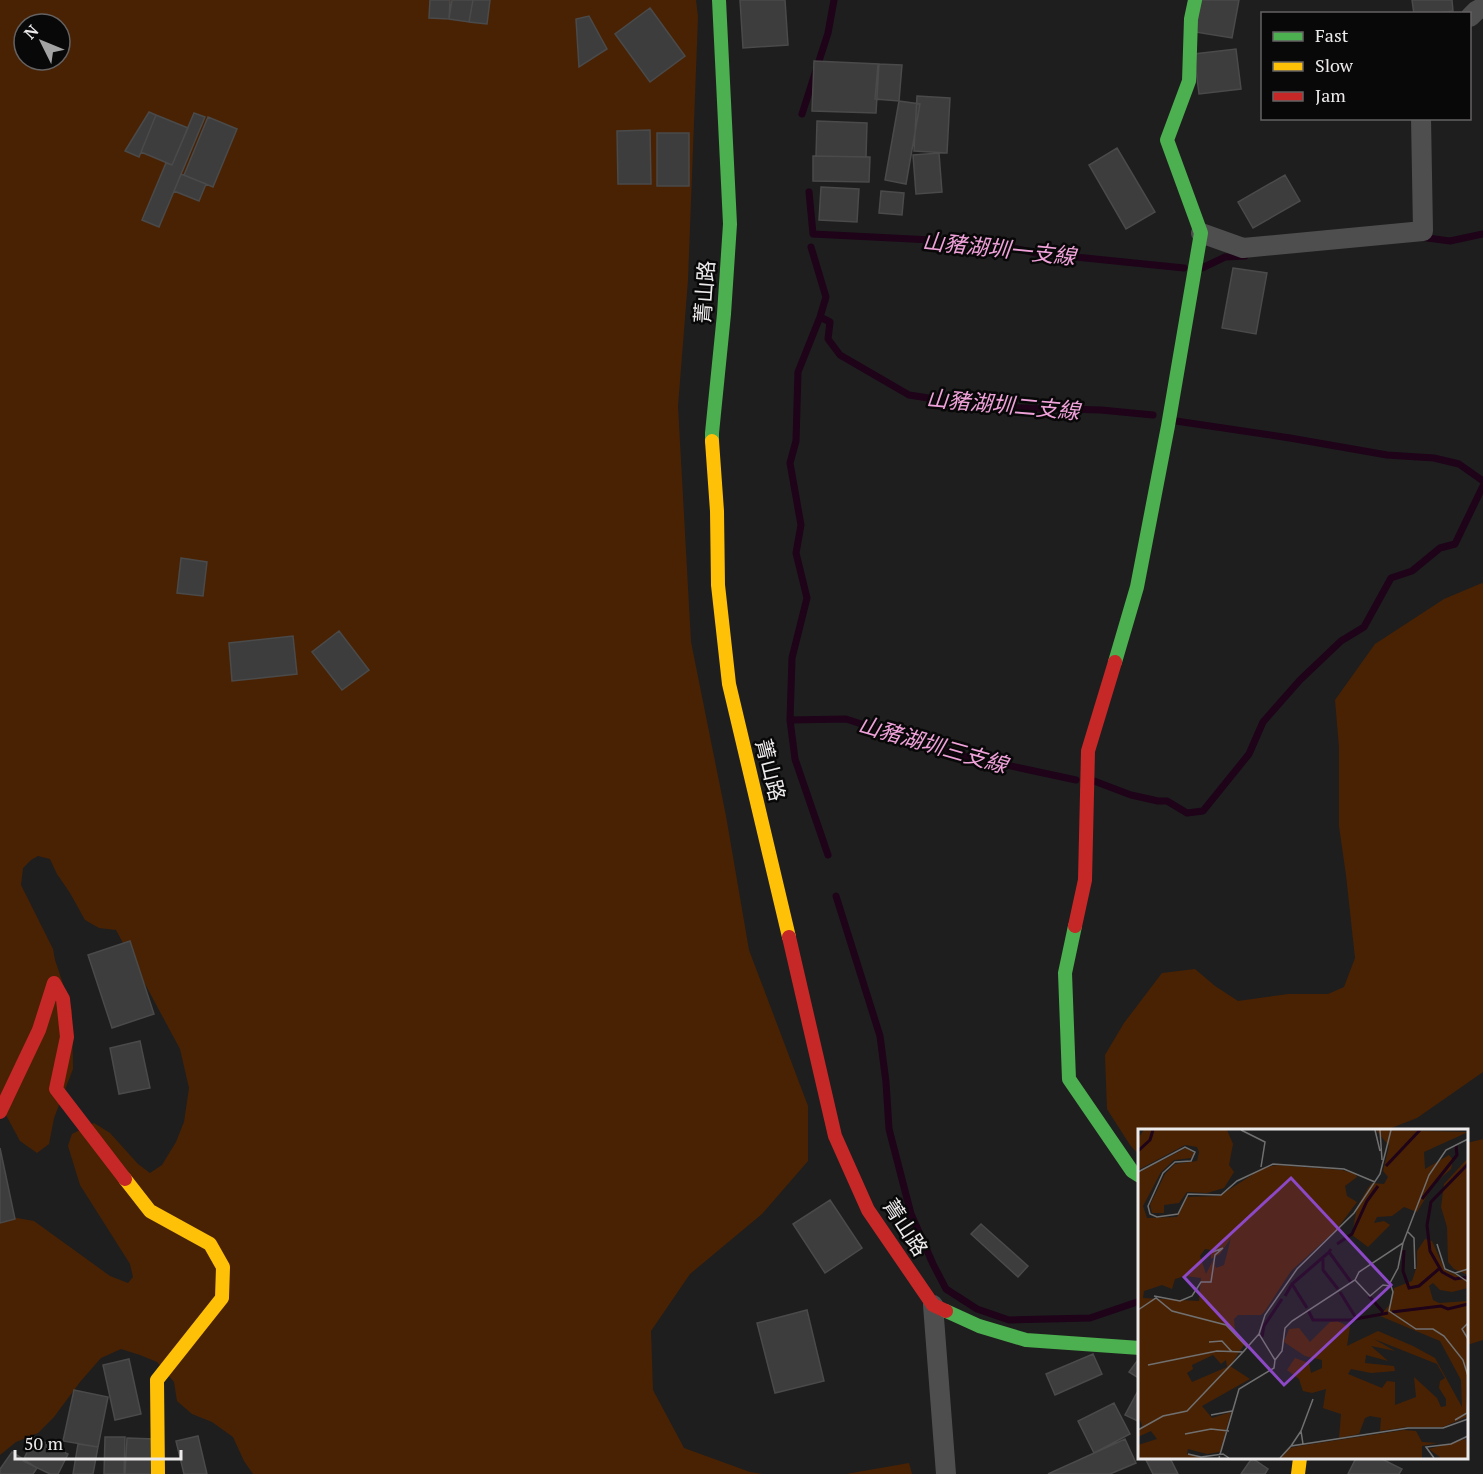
<svg xmlns="http://www.w3.org/2000/svg" width="1483" height="1474" font-family="'PT Serif','Noto Sans TC',serif">
  <rect width="100%" height="100%" fill="#1e1e1e"/>
  <!-- green -->
  <path fill="#492204" fill-rule="evenodd" d="M0,0h696l2,17 -10,263 -10,126 13,236 35,174 23,134 59,156v55l-46,53 -72,60 -39,57 2,59 31,58 66,24 13,2h-510l-9,-13 -11,-24 -21,-15 -20,-8 -15,-13 -3,-19 -17,-20 -17,-7 -19,-6 -20,9 -21,24 -26,35 -16,16 -22,9 -16,13v-240l34,6 76,55 18,7 5,-6 -3,-13 -50,-79 -12,-39 4,-12 22,-11 16,10 28,31 12,9 12,-8 14,-23 8,-20 5,-34 -9,-39 -64,-119 -17,-2 -14,-8 -15,-27 -13,-19 -7,-15 -12,-3 -7,4 -8,8 -2,17 32,64 2,11 17,50 1,59 -19,49 -5,26 -12,9 -17,-12 -20,-37zM24,24h36v36h-36z
    M1482,583l1,1v488l-66,46 -31,12h-246l-1,25 -9,-10 -23,-36 -2,-54 19,-32 38,-50 33,-4 20,17 23,15 50,-7h40l16,-7 11,-29 -9,-83 -7,-49v-79l-4,-47 40,-56 69,-45z
    M1483,1139v201l-16,5v-202z
    M909,1463l3,11h-66z"/>
  <g fill="none" stroke-linecap="round" stroke-linejoin="round">
    <!-- stream -->
    <path stroke="#1e0319" stroke-width="7" d="M802,114l26,-81 6,-33
      M809,192l4,42 178,9 45,10 148,15
      M1420,237l30,4 33,-7
      M811,247l15,50 -6,20 -22,55 -2,69 -6,22 11,62 -5,28 11,45 -15,60 -2,62 5,39 33,96
      M1202,268l23,-11 20,-1
      M820,317l10,5 -2,17 12,16 69,40 78,12 114,3 52,5
      M1176,421l114,17 97,17 47,3 25,6 24,17
      M790,720l56,-1 46,15 41,8 13,10 130,28
      M1094,781l37,14 27,6h9l20,12 16,-2 46,-57 14,-32 37,-42 41,-39 23,-14 27,-49 21,-7 28,-23 15,-4 28,-58
      M836,896l44,140 6,46 3,47 22,85 22,50 13,25 31,20 32,11 81,-2 50,-17"/>
  </g>
  <!-- building -->
  <path fill="#3e3d3d" stroke="#4a4a4a" stroke-width="1.5" d="M430,0h20l-1,19 -20,-1z
    M452,0h21l-4,22 -20,-3z
    M473,0h17l-3,24 -18,-2z
    M740,0h45l3,45 -45,3z
    M1201,0h38l-7,38 -37,-6z
    M1412,0h40l1,11 -22,3h-17z
    M650,8l35,48 -35,26 -35,-48z
    M589,16l18,33 -28,18 -3,-48z
    M1236,49l5,40 -42,5 -5,-40z
    M814,61l65,3 -3,49 -64,-2z
    M878,64l24,1 -3,36 -24,-2z
    M917,96l33,2 -3,55 -33,-2z
    M899,101l21,3 -14,80 -21,-4z
    M149,112l7,3 -17,42 -14,-6z
    M194,113l11,4 -46,110 -17,-7 24,-57 6,2z
    M156,115l32,13 -16,37 -31,-13z
    M208,117l29,12 -24,58 -29,-12z
    M817,121l50,2 -1,34 -50,-1z
    M650,130l1,54h-33l-1,-53z
    M657,133h32v53h-32z
    M1117,148l38,64 -29,17 -37,-64z
    M939,153l3,39 -26,2 -3,-39z
    M813,156l57,1 -1,25 -56,-1z
    M181,174l25,10 -7,17 -25,-10z
    M1285,175l15,26 -47,27 -15,-26z
    M821,187l38,2 -2,33 -38,-2z
    M881,191l23,2 -2,22 -23,-2z
    M1233,268l34,5 -11,61 -34,-6z
    M181,558l26,4 -4,34 -26,-3z
    M339,631l30,39 -27,20 -30,-38z
    M293,636l4,38 -65,7 -3,-38z
    M130,941l24,73 -42,14 -24,-73z
    M140,1041l10,47 -31,6 -9,-46z
    M0,1148l15,71 -15,4z
    M830,1200l32,48 -37,25 -32,-49z
    M981,1224l47,42 -10,11 -47,-43z
    M807,1310l17,71 -49,12 -18,-70z
    M1093,1354l9,20 -47,21 -9,-21z
    M1140,1357v22l-11,-7z
    M129,1359l12,55 -26,6 -12,-55z
    M1140,1387v35l-15,-7z
    M74,1390l34,7 -10,50 -35,-6z
    M1114,1403l16,31 -36,19 -16,-32z
    M198,1436l9,38h-23l-8,-33z
    M34,1437l34,17 -10,20h-8l-27,-13z
    M105,1437h20l-1,37h-20z
    M127,1438l28,1 -2,35h-28z
    M1125,1439l11,24 -26,11h-62z
    M78,1444l20,3 -5,27h-20z
    M12,1452l25,16 -4,6h-33v-5z
    M1145,1458h25l8,16h-25z
    M1252,1458l16,11 -3,5h-24z
    M1356,1458h24l22,11 -3,5h-51z"/>
  <g fill="none" stroke-linecap="round" stroke-linejoin="round">
    <!-- street -->
    <path stroke="#4e4e4e" stroke-width="20" d="M1470,17l6,-6 7,-4
      M1201,233l42,15 180,-17 -2,-113
      M933,1305l13,169"/>
    <!-- fast -->
    <path stroke="#4caf50" stroke-width="14" d="M712,441v-8l12,-119 6,-90 -11,-224
      M1115,662l22,-75 31,-161 33,-193 -34,-93 22,-59 2,-62 4,-19
      M1075,926l-10,47 4,106 63,92 8,5
      M946,1311l33,15 47,14 114,8"/>
    <!-- slow -->
    <path stroke="#ffc107" stroke-width="14" d="M712,441l5,70 1,74 11,99 60,253
      M125,1179l25,32 60,33 13,23 -1,31 -65,82 1,94
      M1298,1474l2,-16"/>
    <!-- jam -->
    <path stroke="#c62828" stroke-width="14" d="M1075,926l10,-46 3,-129 27,-89
      M789,937l46,199 33,74 65,95 13,6
      M0,1112l39,-82 15,-47 9,16 4,38 -11,52 69,90"/>
  </g>
  <g text-anchor="middle" dominant-baseline="central" stroke-width="5" stroke-linejoin="round" paint-order="stroke">
    <!-- street labels -->
    <g font-size="21" fill="#eceaea" stroke="#090808">
      <text transform="translate(704 292) rotate(-86)">菁山路</text>
      <text transform="translate(771 770) rotate(76)">菁山路</text>
      <text transform="translate(906 1227) rotate(57)">菁山路</text>
    </g>
    <!-- water labels -->
    <g font-size="22" font-style="italic" fill="#efa1d9" stroke="#090808">
      <text transform="translate(999 248) rotate(6)">山豬湖圳一支線</text>
      <text transform="translate(1003 404) rotate(5)">山豬湖圳二支線</text>
      <text transform="translate(933 744) rotate(16)">山豬湖圳三支線</text>
    </g>
  </g>
  <!-- overview -->
  <g transform="translate(1138 1129)">
    <rect width="330" height="330" fill="#1e1e1e"/>
    <path d="M6,1h83l6,14 -4,21 5,7 -10,16 -17,5 -20,-1 -8,11 -15,2v8h-12l-2,-8 15,-31 10,-10 22,-3 2,-9 -2,-5 -12,-2 -47,25v-32zM238,1l92,2 -44,20 1,17 24,-14 4,5 -2,9 -17,15 -17,28 -13,-5 -12,9 -15,1 -3,6 10,-2 6,4 -22,22 -16,-12 5,-28 11,-19 4,-5 12,1 4,-7 -5,-6 6,-25zM48,19l8,5 -3,5 -17,2 -13,12 -18,34 4,12 30,-1 10,-20 32,-1 44,-28 14,-3 65,5 13,4 2,3 -12,9 2,10 10,6 -20,27 -46,42 -26,40 -4,4h-23l-4,4 1,13 11,10 -16,24 20,13 -48,27 10,12 19,-6 -11,40 -13,2 -19,-5 -1,5 15,4h-64v-13l19,-6 -6,-8 -13,6 4,-12 -4,-10v-242zM93,109l-7,27 -8,3 -3,-8 -7,14 -6,-18 5,-7 6,1v9l9,-5zM47,147l16,2 -2,23 -56,-3 1,-7 18,-6 10,4 3,-10zM75,226l8,9 5,-4 1,7 -35,15 -5,-9 6,-4 -1,-4zM330,29v117l-14,-6 -6,-7 -1,-35 -6,-20 3,-23zM287,110l7,2 13,29 23,10v8l-16,4 -12,-2 -7,-7 -4,3 4,14 6,3 29,-2 -2,116 -23,10h-36l-27,4 1,-13 -11,-2 -5,2 -6,16 -20,4 2,-24 -18,-6 3,-19 -14,4 -9,-2 -4,-12 -12,-9 8,-12 14,5 2,10 11,-5v-8l-17,-4 -21,-14 5,-13 10,-1 11,14 20,-20 7,-1 13,6 -3,19 31,-15 35,15 22,12 27,49 -1,-27 -21,-39 -60,-25 11,-13 3,-15 18,-7 5,-15v-15zM236,210l63,25 8,14 -5,3 -1,7 7,11v7l-5,1 -4,-9 -23,-21 2,20 -21,8v-23l-8,-1 -5,7 -34,-14 3,-5 20,4 24,-2 -1,-5 -29,-3 1,-8 22,6 -17,-15 24,5zM266,301l12,1 6,11 15,1 -15,3v12h-141l9,-10 9,-2zM328,310l2,19h-27l-12,-9z" fill="#492204" fill-rule="evenodd"/>
    <path fill="none" stroke="#1e0319" stroke-width="3" d="M0,22l12,-11 3,-10M330,35l-37,38 -4,23 3,26 12,21 13,7 13,-2M248,37l34,-36M284,70l35,-44 -1,-10M199,115l15,-10 15,-33 11,-15M193,120l-2,3 22,30M266,121l-1,21 6,17 10,-2 21,-18M185,130v11l15,19M154,155l15,24M202,163l16,26M147,167l7,-12 36,-31M231,167l14,16M170,181l5,10h37l38,-7M254,183l49,-6 7,3 20,-5M124,208l2,-11 18,-27"/>
    <path fill="none" stroke="#707070" stroke-width="1.5" d="M103,1l24,12 -4,25M237,1l5,21M242,1l2,30M0,43l47,-25 10,5 -4,9 -16,1 -12,11 -15,33 2,8 7,3 21,-3 10,-20 33,1 16,-14 36,-17 71,5 31,13M270,103l6,6 1,31M265,114l-5,25 -8,15 3,9 -4,19 27,18h17l11,7 19,24 5,16M299,115l8,25 10,4M330,140l-13,4 13,9M217,151l15,16 13,-11 8,1M16,167l26,5 12,-5 9,-14h10l4,-27 8,-7 -13,5M0,181l18,-12 16,13 54,14 21,22M330,194l-6,6 6,10M71,213l13,-1 10,11M137,231l7,-9 3,-23 7,-7 63,-41 4,-8 44,-29 26,-68 17,-25 22,-11M10,236l69,-14 26,1 16,-18M73,286l21,-4M317,291l12,-7 1,-25M0,301l25,-14 24,-5 58,-61M47,305l26,-5 18,2M165,315l-2,-13 12,-32M153,317l10,-15M50,325l13,3 22,-3 6,4M81,329l20,-69 35,-21 1,-8 -16,-26 6,-19 32,-46 57,-56 26,-39 11,-44M142,329l11,-12 117,-18h35l25,-9M296,329l-8,-11 25,-3 17,-8"/>
    <path fill="#8c48c5" fill-opacity="0.15" stroke="#8c48c5" stroke-width="3" d="M153,49l100,107 -107,100 -100,-108z"/>
    <rect width="330" height="330" fill="none" stroke="#eceaea" stroke-width="3"/>
  </g>
  <!-- legend -->
  <rect x="1261" y="12" width="210" height="108" fill="#090808" stroke="#646262" stroke-width="1.5"/>
  <rect x="1273" y="32" width="30" height="9" fill="#4caf50" stroke="#646262" stroke-width="1.5"/>
  <text x="1315" y="42" font-size="18" fill="#eceaea">Fast</text>
  <rect x="1273" y="62" width="30" height="9" fill="#ffc107" stroke="#646262" stroke-width="1.5"/>
  <text x="1315" y="72" font-size="18" fill="#eceaea">Slow</text>
  <rect x="1273" y="92" width="30" height="9" fill="#c62828" stroke="#646262" stroke-width="1.5"/>
  <text x="1315" y="102" font-size="18" fill="#eceaea">Jam</text>
  <!-- north arrow -->
  <g transform="translate(42 42) rotate(313)"><circle r="28" fill="#090808" stroke="#646262" stroke-width="1.5"/>
  <path d="M0-4.5L10 22L0 15L-10 22Z" fill="#a4a3a3"/>
  <text y="-9" font-size="16" font-weight="bold" text-anchor="middle" fill="#eceaea">N</text>
  </g>
  <!-- scale -->
  <path d="M15 1450v9h166v-9" fill="none" stroke="#eceaea" stroke-width="3"/>
  <text x="24" y="1450" font-size="18" fill="#eceaea" stroke="#090808" stroke-width="4.5" paint-order="stroke">50 m</text>
</svg>
